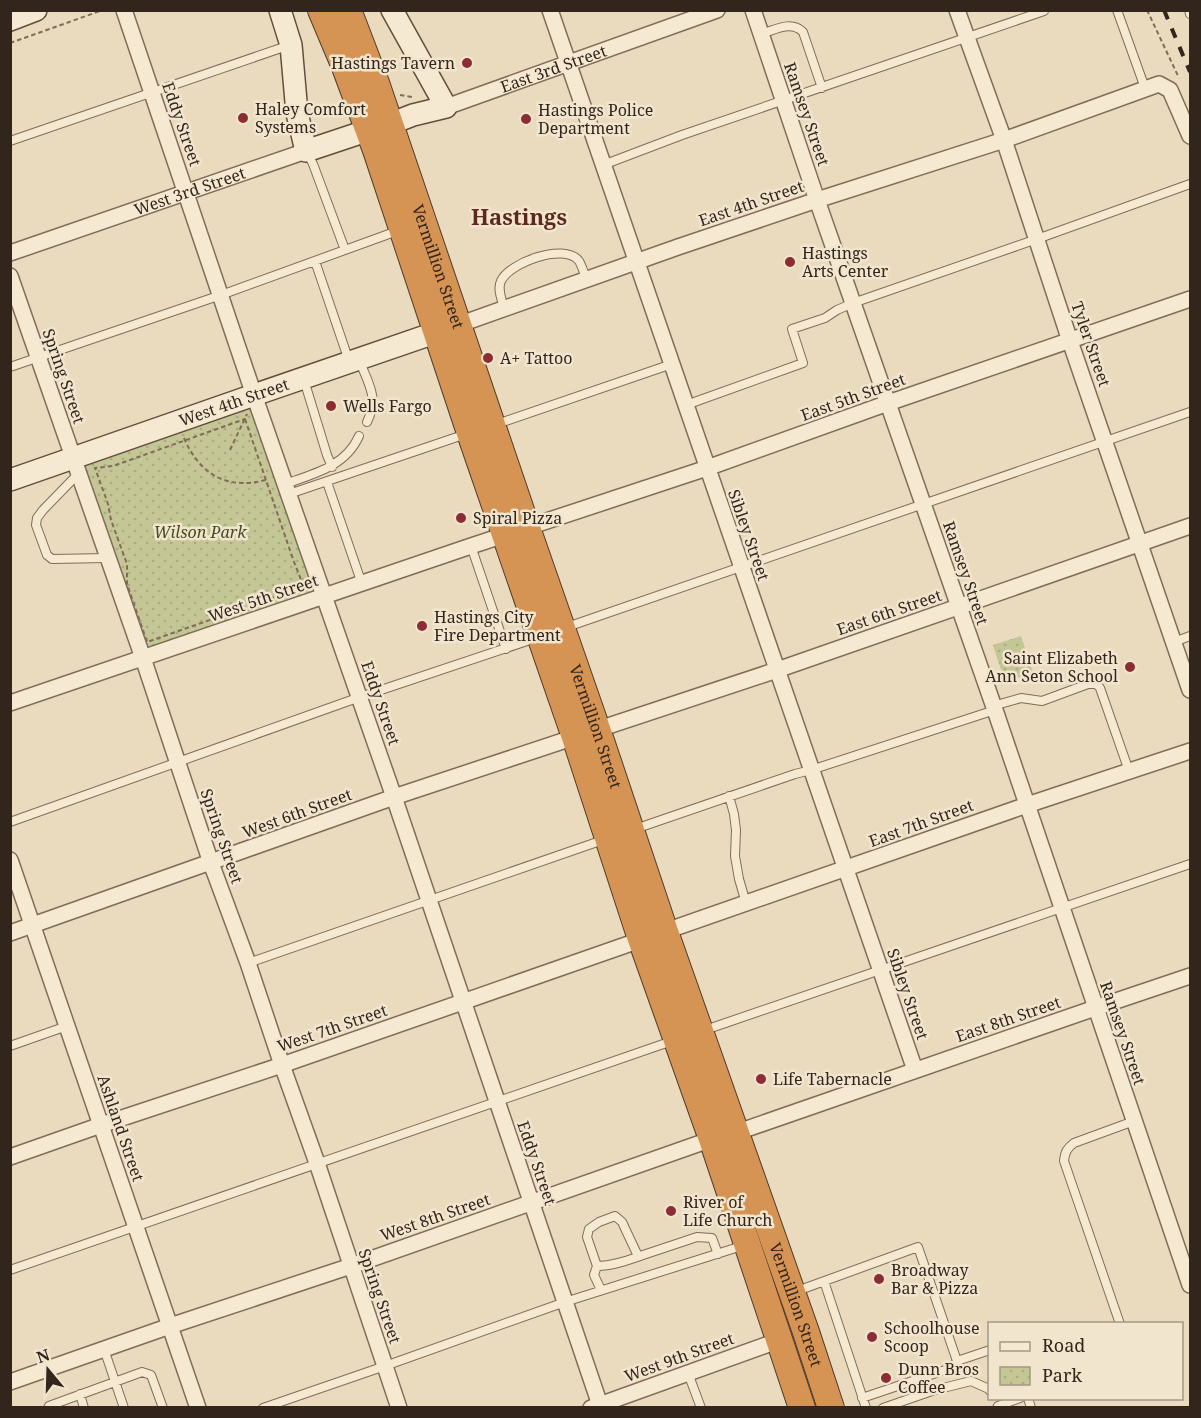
<svg xmlns="http://www.w3.org/2000/svg" width="1201" height="1418" font-family="'Noto Serif',serif">
  <defs>
    <pattern id="park-dots" width="8" height="8" patternUnits="userSpaceOnUse" patternTransform="scale(1.5)"><rect width="8" height="8" fill="#c4c795"/><path d="M2 2h.1M6 6h.1" fill="none" stroke="#a9ab80" stroke-width="1.8" stroke-linecap="round"/></pattern>
  </defs>
  <rect width="100%" height="100%" fill="#eadbbf"/>
  <!-- park -->
  <path fill="url(#park-dots)" d="M254,395l70,202 -181,61 -70,-199z
    M1021,636l12,37 -24,7 -6,-4 -10,-31z"/>
  <g fill="none" stroke-linecap="round" stroke-linejoin="round">
    <!-- lane casing -->
    <g stroke="#826c59" stroke-width="10">
      <path id="lane" d="M1117,10l28,78
        M1189,10l1,4
        M761,34c14,-4 30,-14 42,-2l19,56
        M10,141l280,-96
        M308,154l5,10 32,86
        M603,165l79,-30 362,-124
        M315,261l34,100
        M504,308c-2,-8 -7,-19 -3,-27 8,-18 63,-39 78,-20 3,5 5,12 7,17
        M360,362c9,23 19,36 7,60
        M10,367l211,-72 179,-65
        M304,380l23,75 5,12
        M686,405l117,-42 -11,-34 33,-11 12,-8 16,-7 184,-64 153,-55
        M497,424l175,-60
        M78,474l-35,36 -6,8 -1,7 11,30 5,4 55,-1
        M327,482l35,102
        M285,484c29,-10 61,-18 74,-48
        M289,494l177,-60
        M471,546l35,103
        M567,627l623,-215
        M1174,642l16,-6
        M993,706l28,-8 21,3 46,-17h8l4,4 29,83
        M729,796l5,18 2,16 -1,26 4,23 7,24
        M10,822l350,-125 176,-59
        M635,829l160,-55 16,-4 184,-60
        M248,963l355,-123
        M705,1030l485,-166
        M10,1046l57,-20
        M638,1256l-16,-34 -7,-6 -16,6 -10,7 -2,8 10,29c17,0 34,-7 49,-12l51,-17 15,1 6,16
        M597,1266l-3,9 7,15
        M10,1270l662,-229
        M824,1281l42,127
        M797,1291l121,-44 39,114 33,-11
        M1120,1324l-56,-163c1,-9 3,-13 10,-18l60,-22
        M104,1349l20,59
        M688,1373l13,35
        M80,1394l4,14
        M862,1398l89,-30 6,-7
        M1028,1398l3,10
        M48,1408l1,-2 93,-34 9,3 12,33
        M263,1408l122,-42 180,-64 180,-57
        M883,1408l52,-18 36,-9 18,8 1,2
        M997,1408l1,-2 22,-8"/>
    </g>
    <!-- street casing -->
    <g stroke="#826c59" stroke-width="18">
      <g id="street">
        <path d="M124,10l130,385 140,402 207,611"/>
        <path d="M550,10l365,1060"/>
        <path d="M753,10l64,190 178,510 195,575"/>
        <path d="M957,10l47,130 66,201 120,349"/>
        <path id="s1" d="M446,107l271,-97"/>
        <path id="s2" d="M10,253l296,-102"/>
        <path d="M10,276l133,382 68,205 37,100 34,102 35,98 82,245"/>
        <path d="M458,325l220,-78 139,-47 187,-60 155,-56 11,6 20,46"/>
        <path d="M10,703l461,-157 236,-78 181,-65 302,-104"/>
        <path d="M10,860l188,548"/>
        <path d="M10,933l384,-136 383,-127 413,-144"/>
        <path d="M10,1157l91,-32 181,-60 745,-260 163,-54"/>
        <path d="M10,1382l160,-56 181,-60 361,-127 23,-6 360,-125 95,-32"/>
        <path d="M591,1408l189,-68"/>
      </g>
    </g>
    <!-- secondary casing -->
    <g stroke="#634d3c" stroke-width="24">
      <g id="secondary">
        <path d="M280,10l11,35 6,68 9,38 63,-21"/>
        <path d="M10,20l26,-10"/>
        <path d="M390,124l23,-9 33,-8 -54,-97"/>
        <path id="s3" d="M10,480l244,-85 198,-68"/>
      </g>
    </g>
    <!-- highway casing -->
    <g stroke="#4f3b2d" stroke-width="28">
      <g id="highway">
        <path d="M321,10l24,57 31,83 94,283 105,304 66,202 71,200 90,269"/>
        <path id="s4" d="M348,10l28,73 151,445 70,201 68,203 141,400 25,76"/>
      </g>
    </g>
    <!-- path -->
    <path stroke="#826c59" stroke-width="2" stroke-dasharray="4.5 3" stroke-linecap="butt" d="M1147,10l32,68
      M10,43l93,-33
      M400,95l12,2
      M245,419l49,143 10,25 -157,55 -20,-58v-20l-16,-44 -3,-16 -13,-36 18,-2z
      M184,438c16,37 43,52 82,42
      M230,450l17,-36"/>
    <!-- lane -->
    <use href="#lane" stroke="#f6e9d2" stroke-width="8"/>
    <!-- street -->
    <use href="#street" stroke="#f6e9d2" stroke-width="15"/>
    <!-- secondary -->
    <use href="#secondary" stroke="#f6e9d2" stroke-width="21"/>
    <!-- highway -->
    <use href="#highway" stroke="#d59454" stroke-width="26"/>
    <!-- rail -->
    <path stroke="#32251c" stroke-width="4" stroke-dasharray="10 10" stroke-linecap="butt" d="M1164,10l26,62"/>
  </g>
  <!-- markers -->
  <g fill="#8c2d34" stroke="#f2e5ce" stroke-width="2">
    <circle cx="467" cy="63" r="6"/>
    <circle cx="243" cy="118" r="6"/>
    <circle cx="526" cy="119" r="6"/>
    <circle cx="790" cy="262" r="6"/>
    <circle cx="488" cy="358" r="6"/>
    <circle cx="331" cy="406" r="6"/>
    <circle cx="461" cy="518" r="6"/>
    <circle cx="422" cy="626" r="6"/>
    <circle cx="1130" cy="667" r="6"/>
    <circle cx="761" cy="1079" r="6"/>
    <circle cx="671" cy="1211" r="6"/>
    <circle cx="879" cy="1279" r="6"/>
    <circle cx="872" cy="1337" r="6"/>
    <circle cx="886" cy="1378" r="6"/>
  </g>
  <g text-anchor="middle" dominant-baseline="central" stroke-width="5" stroke-linejoin="round" paint-order="stroke">
    <!-- poi labels -->
    <g font-size="16" fill="#32251c" stroke="#f2e5ce" text-anchor="start">
      <text x="455" y="63" text-anchor="end">Hastings Tavern</text>
      <text x="255" y="109">Haley Comfort<tspan x="255" dy="18">Systems</tspan></text>
      <text x="538" y="110">Hastings Police<tspan x="538" dy="18">Department</tspan></text>
      <text x="802" y="253">Hastings<tspan x="802" dy="18">Arts Center</tspan></text>
      <text x="500" y="358">A+ Tattoo</text>
      <text x="343" y="406">Wells Fargo</text>
      <text x="473" y="518">Spiral Pizza</text>
      <text x="434" y="617">Hastings City<tspan x="434" dy="18">Fire Department</tspan></text>
      <text x="1118" y="658" text-anchor="end">Saint Elizabeth<tspan x="1118" dy="18">Ann Seton School</tspan></text>
      <text x="773" y="1079">Life Tabernacle</text>
      <text x="683" y="1202">River of<tspan x="683" dy="18">Life Church</tspan></text>
      <text x="891" y="1270">Broadway<tspan x="891" dy="18">Bar &amp; Pizza</tspan></text>
      <text x="884" y="1328">Schoolhouse<tspan x="884" dy="18">Scoop</tspan></text>
      <text x="898" y="1369">Dunn Bros<tspan x="898" dy="18">Coffee</tspan></text>
    </g>
    <!-- street labels -->
    <g font-size="16" fill="#32251c" stroke="#f2e5ce">
      <text stroke="none"><textPath href="#s1" startOffset="114">East 3rd Street</textPath></text>
      <text transform="translate(807 114) rotate(71)">Ramsey Street</text>
      <text transform="translate(182 124) rotate(71)">Eddy Street</text>
      <text stroke="none"><textPath href="#s2" startOffset="190">West 3rd Street</textPath></text>
      <text transform="translate(751 203) rotate(-19)">East 4th Street</text>
      <text stroke="none"><textPath href="#s4" startOffset="272">Vermillion Street</textPath></text>
      <text transform="translate(1091 344) rotate(71)">Tyler Street</text>
      <text transform="translate(64 376) rotate(71)">Spring Street</text>
      <text transform="translate(853 397) rotate(-20)">East 5th Street</text>
      <text stroke="none"><textPath href="#s3" startOffset="237">West 4th Street</textPath></text>
      <text transform="translate(749 535) rotate(71)">Sibley Street</text>
      <text transform="translate(966 573) rotate(71)">Ramsey Street</text>
      <text transform="translate(263 598) rotate(-19)">West 5th Street</text>
      <text transform="translate(889 612) rotate(-19)">East 6th Street</text>
      <text transform="translate(381 703) rotate(71)">Eddy Street</text>
      <text stroke="none"><textPath href="#s4" startOffset="758">Vermillion Street</textPath></text>
      <text transform="translate(297 813) rotate(-20)">West 6th Street</text>
      <text transform="translate(921 823) rotate(-20)">East 7th Street</text>
      <text transform="translate(222 836) rotate(71)">Spring Street</text>
      <text transform="translate(908 994) rotate(71)">Sibley Street</text>
      <text transform="translate(1008 1019) rotate(-19)">East 8th Street</text>
      <text transform="translate(332 1028) rotate(-19)">West 7th Street</text>
      <text transform="translate(1123 1033) rotate(71)">Ramsey Street</text>
      <text transform="translate(121 1128) rotate(71)">Ashland Street</text>
      <text transform="translate(537 1163) rotate(71)">Eddy Street</text>
      <text transform="translate(435 1217) rotate(-19)">West 8th Street</text>
      <text transform="translate(380 1296) rotate(71)">Spring Street</text>
      <text stroke="none"><textPath href="#s4" startOffset="1370">Vermillion Street</textPath></text>
      <text transform="translate(679 1357) rotate(-20)">West 9th Street</text>
    </g>
    <!-- park labels -->
    <g font-size="16" font-style="italic" fill="#464d24" stroke="#f2e5ce">
      <text x="200" y="532">Wilson Park</text>
    </g>
    <!-- district labels -->
    <g font-size="22" font-weight="bold" fill="#5c281f" stroke="#f2e5ce">
      <text x="519" y="216">Hastings</text>
    </g>
  </g>
  <!-- border -->
  <rect width="1201" height="1418" fill="none" stroke="#32251c" stroke-width="24"/>
  <!-- legend -->
  <rect x="988" y="1322" width="195" height="78" fill="#f2e5ce" stroke="#a59887" stroke-width="1.5"/>
  <rect x="1000" y="1342" width="30" height="9" fill="#f6e9d2" stroke="#a59887" stroke-width="1.5"/>
  <text x="1042" y="1352" font-size="18" fill="#32251c">Road</text>
  <rect x="1000" y="1367" width="30" height="18" fill="url(#park-dots)" stroke="#a59887" stroke-width="1.5"/>
  <text x="1042" y="1382" font-size="18" fill="#32251c">Park</text>
  <!-- north arrow -->
  <g transform="translate(48 1370) rotate(341)" stroke="#f2e5ce" stroke-width="4.5" paint-order="stroke">
  <path d="M0-4.5L10 22L0 15L-10 22Z" fill="#32251c"/>
  <text y="-9" font-size="16" font-weight="bold" text-anchor="middle" fill="#32251c">N</text>
  </g>
</svg>
